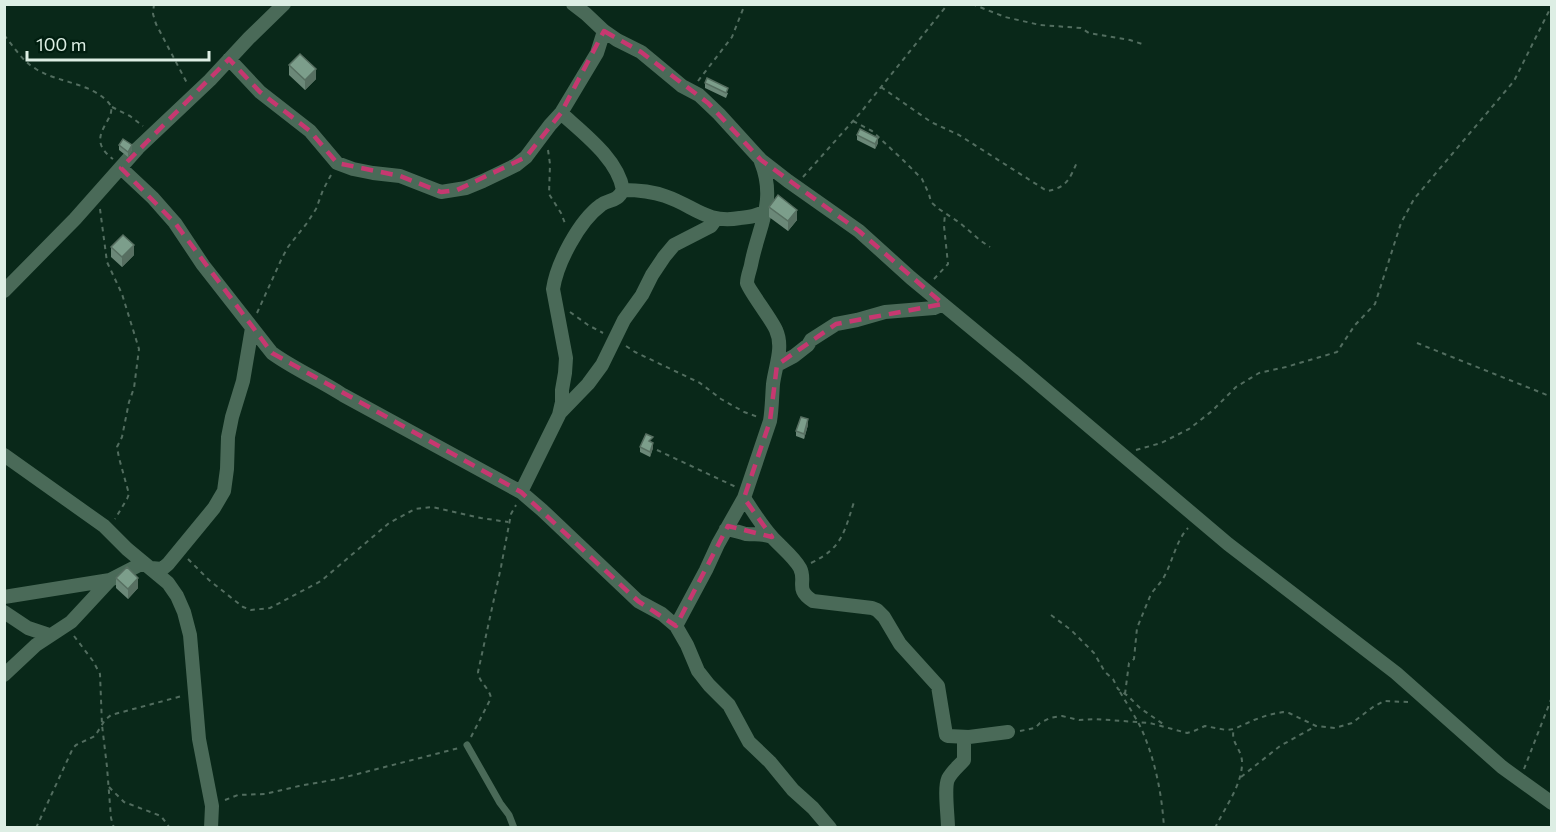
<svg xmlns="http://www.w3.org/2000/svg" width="1556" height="832" font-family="Commissioner,sans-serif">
  <rect width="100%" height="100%" fill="#092819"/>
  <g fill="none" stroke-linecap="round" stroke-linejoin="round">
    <!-- path -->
    <path stroke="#526d5f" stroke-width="2" stroke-dasharray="4.5 4.5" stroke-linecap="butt" d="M154,4l-1,10 3,10 32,61
      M972,4l33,13 35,8 41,3 8,5 41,7 15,5
      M4,35c10,12 18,26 32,34 22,14 53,13 72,33 15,16 -28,33 5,57
      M698,81l34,-44 13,-33
      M881,87l50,35 28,13 88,56c20,-3 23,-13 31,-31
      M112,107l18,9 13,10
      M853,121l19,10 31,29 19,19 7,15 2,8 8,7 21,14 21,18 9,6
      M548,150l2,14 -1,30 12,19 5,13
      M803,177l58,-65 87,-108
      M100,209l7,53 15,32 17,55 -5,39 -5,14 -7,35 -5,10 2,11 10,36 -2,5 -12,20
      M934,279l14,-15 -4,-38 1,-13
      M570,312l18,13 15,8
      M257,313l25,-55 6,-11 19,-24 9,-14 7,-19 9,-17
      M1417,343l135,54
      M626,346l9,6 65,31 21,16 23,13 14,5
      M657,450l79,37
      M1136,450l25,-7 28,-14 23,-18 24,-24 23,-14 27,-6 51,-15 18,-27 20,-21 26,-81 13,-24 100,-118 38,-76
      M188,559l21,21 34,27 8,3 19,-2 51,-27 68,-58 26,-14 17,-2 49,11 27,4
      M811,563c31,-15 33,-30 43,-61
      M1051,615l20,15 23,23 11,19 8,7 5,10 10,7 12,12 23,16
      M74,636l19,25 7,13 2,51 5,42 4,51 3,10
      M1120,692c7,12 15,24 21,36 14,31 21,66 23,100
      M1125,694l4,-31 5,-4 3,-31 14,-34c5,-7 10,-11 14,-19 8,-15 11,-34 23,-47
      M1020,731l15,-3 5,-5 10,-5 12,-2 17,4 16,-1 55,4 37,10 7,-2 11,-5 21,4 8,-1 20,-9 14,-5 15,-3 6,1 27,13 19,2 17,-5 21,-16 11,-6 24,1
      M471,737l20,-39c-2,-11 -12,-15 -13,-26l23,-105 10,-53 5,-9
      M1524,769l28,-72
      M1241,777l39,-31 36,-20
      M109,787l15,15 37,14 9,12
      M225,800l13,-5 27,-1 34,-8 39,-7 121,-31
      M36,828l37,-80 3,-3 19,-9 10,-16 6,-5 71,-19
      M1215,828c10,-21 28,-44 27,-67 -1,-13 -12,-19 -8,-32"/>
    <!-- service -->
    <path stroke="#4a6a58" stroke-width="7" d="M467,745l33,58 9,12 5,13"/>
    <!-- minor -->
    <path stroke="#4a6a58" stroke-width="14" d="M573,4l13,10 18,17 13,9 24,12 41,34 17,9 20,19 42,46 27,21 71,50 52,47 103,85 214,181 168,129 106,94 50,36
      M229,59l31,33 50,39 27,32 16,6 20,4 27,3 41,16 25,-4 17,-7 33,-16 10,-8 24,-32 11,-12 36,-60 7,-22
      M121,168l32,30 22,25 28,42 69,88c22,16 48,27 71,42l178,97 21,18 96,91 24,13 14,12 11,19 11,26 11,14 20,20 20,37 21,20 23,28 20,18 17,20
      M623,190c15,0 28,1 42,6 30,10 41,28 75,22 10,-1 18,-2 26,-8
      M4,291l71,-72 63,-71 72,-68 39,-42 35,-34
      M777,365l17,-9 14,-11 3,-5 25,-16 21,-4 28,-8 49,-4 9,-4
      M559,414l29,-30 14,-19 22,-45 18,-25 10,-20 12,-18 10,-12 37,-19 5,-7
      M4,455l100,71 23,23 41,34 9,13 7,16 6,23 9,104 13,67 -1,22
      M521,492l38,-77 3,-13v-12l3,-17 1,-15 -13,-69c4,-26 26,-68 48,-84 9,-6 16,-3 22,-15 -5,-31 -40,-57 -62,-77
      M744,498c9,13 17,27 28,39 8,9 22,20 28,31 7,14 -6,21 13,33l59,7 5,2 7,7 16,27 38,42 8,49 2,1 21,1 39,-5
      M726,529c7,1 13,3 20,5 10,1 15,-1 26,3
      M151,568l11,1 6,-5 46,-56 10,-17 3,-22 1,-32 4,-20 11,-36 9,-53
      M4,597l106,-17
      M4,612l24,16 21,7
      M676,626l30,-56 12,-26 26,-46 26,-77c2,-12 2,-24 3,-37 2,-17 11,-37 3,-54 -4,-10 -28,-41 -29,-47 0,-6 3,-13 4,-18 7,-38 26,-63 10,-103
      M4,675l32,-30 35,-23 39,-42 33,-17
      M948,828c0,-12 -4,-40 0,-49 4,-8 11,-13 16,-19v-23"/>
  </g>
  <!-- wall -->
  <path fill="#6b8878" d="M289,65l27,14 -11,11 -16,-15z
    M705,83l23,10 -2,5 -21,-10z
    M857,135l21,8 -3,6 -18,-9z
    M119,145l13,5 -4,7 -9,-7z
    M769,207l28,13 -9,11 -19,-14z
    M111,247l23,8 -12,12 -11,-10z
    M808,425l-4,14 -8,-3v-5z
    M653,442v6l-3,9 -10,-5v-5z
    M116,578l22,10 -10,11 -12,-11z"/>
  <!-- shaded-wall -->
  <path fill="#576f61" d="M316,69v10l-11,11v-10z
    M878,138v5l-3,6v-5z
    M132,145v5l-4,7v-5z
    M797,210v10l-9,11v-10z
    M134,245v10l-12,12v-10z
    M808,419v6l-4,14v-5z
    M653,443v5l-3,9v-5z
    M138,578v10l-10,11v-10z"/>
  <!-- building -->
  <path fill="#7c9e8b" stroke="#576f61" stroke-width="1.5" d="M300,54l16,15 -11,11 -16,-15z
    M707,78l21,10 -2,5 -21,-10z
    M860,129l18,9 -3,6 -18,-9z
    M123,139l9,6 -4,7 -9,-7z
    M778,195l19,15 -9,11 -19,-14z
    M123,235l11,10 -12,12 -11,-10z
    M801,417l7,2 -4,15 -8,-3z
    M646,434l7,3 -4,4 4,2 -3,9 -10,-5z
    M127,567l11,11 -10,11 -12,-11z"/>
  <!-- marked area -->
  <path fill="none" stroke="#c63870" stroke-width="4.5" stroke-dasharray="12 8" stroke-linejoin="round" d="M604,31l37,21 67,51 53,57 98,71 84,73 -107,20 -59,41 -7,56 -26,77 28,39 -44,-11 -52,100 -38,-25 -117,-109 -249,-139 -97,-130 -54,-55 108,-109 31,33 50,39 27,32 63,13 41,16 16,-2 69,-33 35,-44z"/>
  <!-- border -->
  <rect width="1556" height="832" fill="none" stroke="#ddeee4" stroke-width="12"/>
  <!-- scale -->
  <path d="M27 51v9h182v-9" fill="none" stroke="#ddeee4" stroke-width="3"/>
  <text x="36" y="51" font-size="18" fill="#ddeee4" stroke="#011e10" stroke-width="4.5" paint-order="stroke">100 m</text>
</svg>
